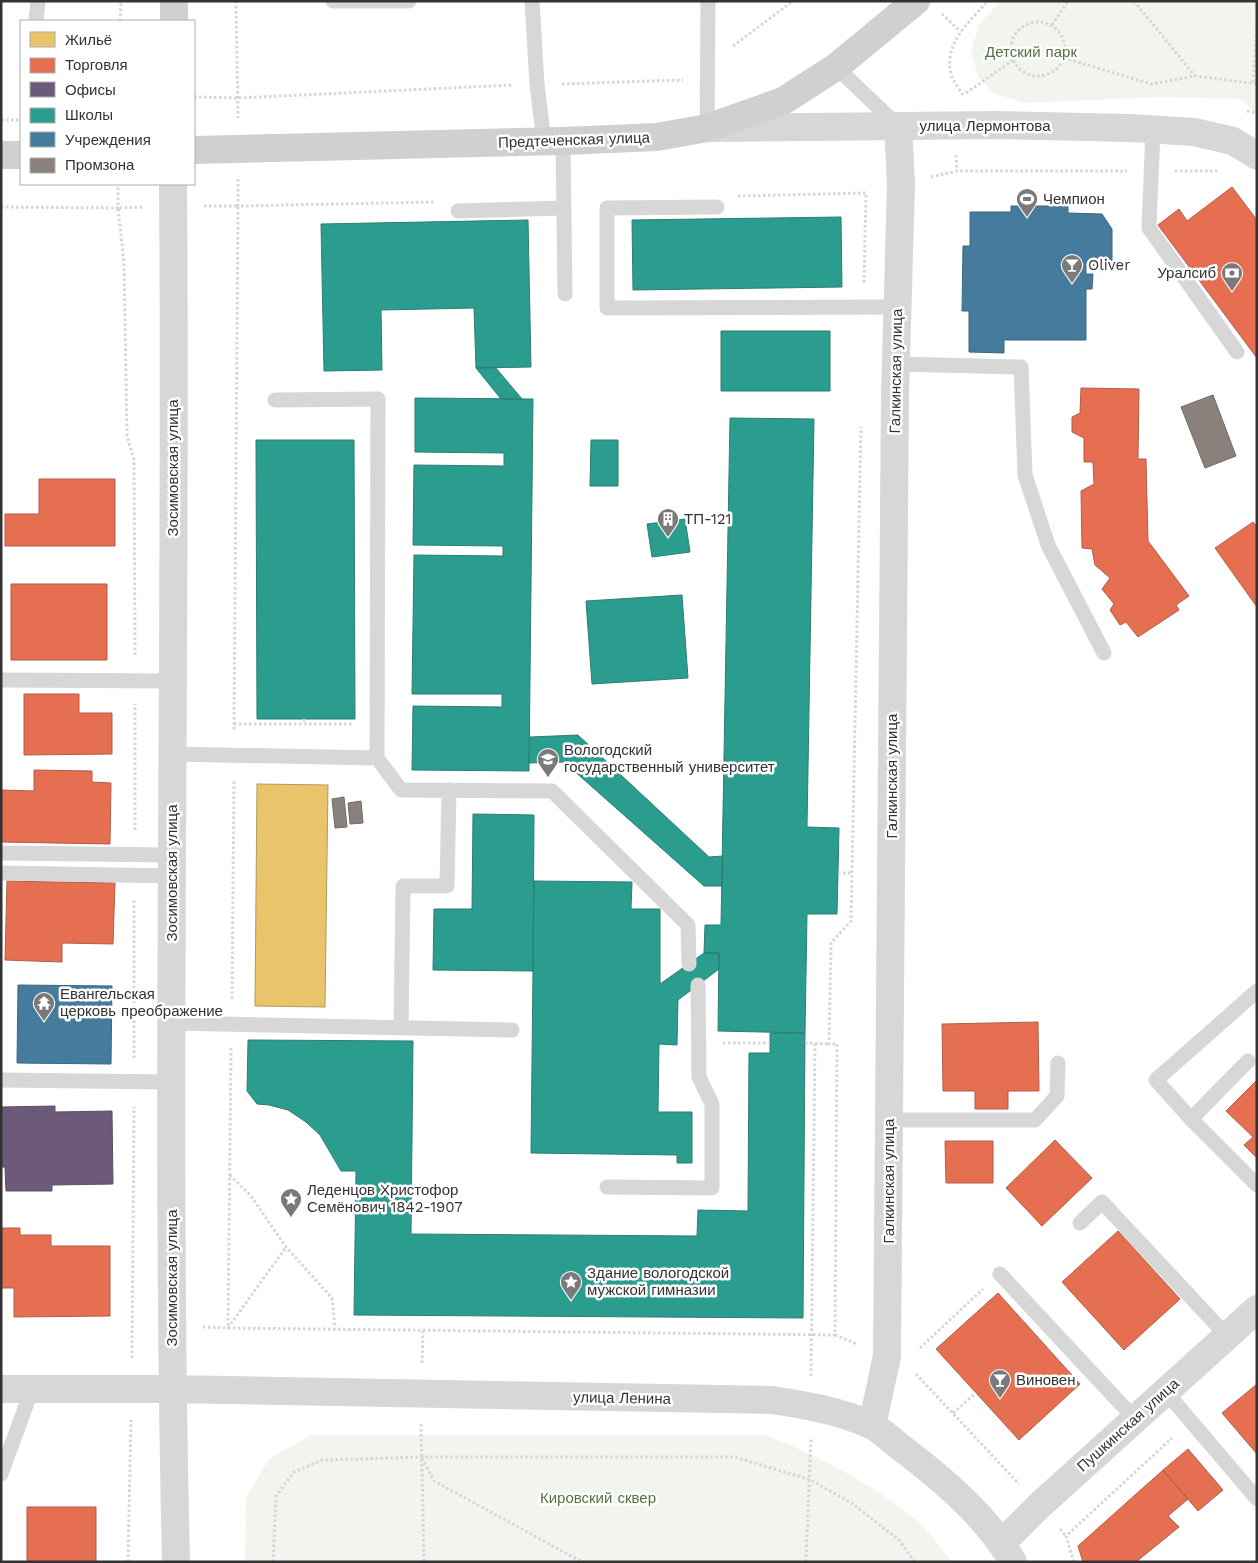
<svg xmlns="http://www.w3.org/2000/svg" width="1258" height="1563" font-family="'Work Sans',sans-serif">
  <rect width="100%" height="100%" fill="#fff"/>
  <!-- green -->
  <path fill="#f1f5ed" d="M1000,1h257v114l-16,-16 -80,-2 -138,6 -29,-10 -16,-16 -7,-27 9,-26z
    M311,1435h455c54,22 106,48 151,86 13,11 24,28 35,41h-707l1,-64 23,-39z"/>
  <!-- homes -->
  <path fill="#e9c46a" stroke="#b2985a" d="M257,784l71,1 -3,222 -70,-1z"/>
  <!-- shops -->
  <path fill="#e76f51" stroke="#b15d48" d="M1232,187l25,33v138l-99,-133 21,-16 8,12z
    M1081,388l58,1 -1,70h8l2,82 41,55 -13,9 3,5 -41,27 -12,-15 -6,3 -10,-15 4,-6 -12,-15 8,-11 -15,-13 -3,-16 -10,-1 -1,-57 13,-7 -1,-22h-9v-24l-12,-6v-15l8,-4z
    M39,479h76v67h-110v-32h34z
    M1253,522l4,5v80l-42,-59z
    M11,584h96v76h-96z
    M24,694h55v19h33v41l-88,1z
    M34,770l58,1v11l19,1 -1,61 -109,-2v-52l33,1z
    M7,881l108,2 -2,61 -51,-1v19l-57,-2z
    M1038,1022l1,69h-31v18h-33v-18h-32l-1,-67z
    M1257,1080v78l-13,-13 9,-8 -27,-26z
    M1055,1140l37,38 -50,48 -36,-38z
    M945,1141h48v42h-47z
    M1,1228h19v7h31v11h59v70l-96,1v-29h-13z
    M1118,1231l62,68 -56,51 -62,-68z
    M998,1293l82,91 -61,56 -83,-91z
    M1257,1384v70l-35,-41z
    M1188,1449l35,41 -25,21 -35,-41z
    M1163,1470l25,29 -20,17 11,11 -43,35h-53l-5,-16z
    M27,1507h69v55h-69z"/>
  <!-- offices -->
  <path fill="#6d597a" stroke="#5c4e65" d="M55,1106v6l57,-1 1,73 -61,1v6h-46l-1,-24h-4v-60z"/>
  <!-- schools -->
  <path fill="#2a9d8f" stroke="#2d7d73" d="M841,217l1,70 -209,3 -1,-70z
    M528,220l3,147 -55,1 -2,-60 -93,2 1,60 -58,1 -3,-147z
    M721,331h109v60h-109z
    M495,367l27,32h-21l-25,-31z
    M415,398l118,1 -4,372 -117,-1 1,-64 89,1v-13h-90l2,-139 89,1v-10l-90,-1 1,-80 90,1v-13l-89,-1z
    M730,418l84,1 -7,408 32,1 -1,45 -1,41h-30l-2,119 -87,-2 1,-78h-15l1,-28h16z
    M256,440h98l1,279h-98z
    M591,440h27v46h-28z
    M685,519l5,33 -38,5 -5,-33z
    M682,595l6,83 -96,6 -6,-83z
    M578,735l131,122 14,-1 -1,30h-18l-140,-124 -35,1 1,-26z
    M473,814l61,1 -1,156 -100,-1 1,-61h38z
    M534,881l98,1 -1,27h29v75l44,-31h15v16l-41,31 -1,45 -18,-1 -1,68h34v51h-15v-8l-146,-2z
    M770,1033h35l-2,285 -449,-3 2,-144h-15l-21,-36 -14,-13 -18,-12 -19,-5 -12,-1 -10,-13 1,-51 165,1 -2,193 286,2 1,-26 50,1 1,-158h21z"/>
  <!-- public -->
  <path fill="#457b9d" stroke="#40657d" d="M1011,206h57v7l34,1 10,15v37h-26v8h7l-1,15h-6v51h-82v13l-35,-1v-41h-7l1,-65h7v-34h41z
    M18,985l94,1 -1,78 -94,-1z"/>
  <!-- industry -->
  <path fill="#8a817c" stroke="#706a66" d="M1213,395l23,61 -31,12 -24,-61z
    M344,797l3,30 -12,1 -3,-29z
    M361,801l2,22 -13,1 -2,-21z"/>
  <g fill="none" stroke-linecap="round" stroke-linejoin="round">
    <!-- path -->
    <path stroke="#d6d6d6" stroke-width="3" stroke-dasharray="2.5 2.5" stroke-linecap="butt" d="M236,1l2,117
      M1134,1l61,75
      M942,14l18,17
      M120,21l1,-20
      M1011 49a27 27 0 1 1 54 0a27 27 0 1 1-54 0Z
      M1052,25l16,-24
      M733,46l60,-45
      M1064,58l87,26 44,-8 62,8
      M1253,82l4,-54
      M562,84l121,-4
      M966,93l47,-33
      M963,95c-4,-6 -10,-14 -12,-21 -8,-30 19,-53 37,-73
      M194,97l44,1 275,-13
      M1247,111l10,2
      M1,120h20
      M956,155l1,16
      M1175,171h42
      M931,177l26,-6h170
      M238,179v27l197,-4
      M738,196l128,-3 -2,90
      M204,206h34l-4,525
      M1,207l117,1v-24
      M135,655l-1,-195 -7,-24 -3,-173 -6,-55 25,-1
      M304,719v5
      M234,724h118
      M135,830v-126
      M838,873h13
      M232,999l2,-219
      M723,1043h47
      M805,1043l24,1
      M231,1048l-3,280 607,7 2,-291h-8l2,-101 20,-22 10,-494
      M134,1058v-159
      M230,1175l21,21 35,51 46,51 3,32
      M203,1327l25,1 58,-81
      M835,1335l22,9
      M920,1348l63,-59
      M132,1358l2,-251
      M422,1363l1,-32
      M916,1374l103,110
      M811,1376l4,-333
      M953,1413l23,-20
      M421,1424l3,138
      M422,1458l12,23 148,81
      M1060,1529l6,7
      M128,1562l3,-142
      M273,1562l3,-66 18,-24 28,-12 99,-3h314l76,23 42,24 46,36 16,22
      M806,1562l5,-124
      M1074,1562l-8,-26 106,-98"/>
    <!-- lane -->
    <path stroke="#d7d7d7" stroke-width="15" d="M333,1h76
      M532,1l5,83 7,58
      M36,21l2,-20
      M836,67l62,59
      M707,128l1,-127
      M1153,130l-4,98 88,124
      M563,141l2,153
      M717,207l-110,1v100l290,-1
      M458,211l106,-3
      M896,364l125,3 4,108 23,70 56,108
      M1,680l171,1
      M172,754l205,4 1,-359 -103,1
      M377,758l24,32 151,1 136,134 1,39
      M1,853l171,2
      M1,873l171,3
      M171,1023l341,7
      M401,1028l2,-142h44l2,-96
      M1248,1061l-57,58 66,66
      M1,1080l170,2
      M1191,1119l-35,-39 101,-89
      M889,1120h146l22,-24 1,-33
      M607,1187l105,1v-84l-13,-27 -1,-92
      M1080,1223l22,-21 125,134
      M1000,1274l135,145
      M1166,1392l91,107
      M1,1474l31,-85"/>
    <!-- street -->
    <path stroke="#d7d7d7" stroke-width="28" d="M711,128l286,-3 133,3 64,4 39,9 24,15
      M173,184c4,459 -8,918 3,1378
      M1,1389h171l600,11c33,5 68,11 99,25 10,5 19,14 28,21 42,32 87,69 114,116
      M872,1426l15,-70 8,-961 6,-211 -3,-58
      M1002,1543l38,-38 217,-196"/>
    <!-- secondary -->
    <path stroke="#d0d0d0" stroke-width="28" d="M174,21v-20
      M194,150l369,-9 94,-4 50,-9 76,-27 53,-34 80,-66
      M1,155h20"/>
  </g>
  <!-- icons -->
  <defs>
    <g id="stadium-pin" transform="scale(1.125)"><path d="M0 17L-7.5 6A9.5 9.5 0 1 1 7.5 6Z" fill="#7a7a7a" stroke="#fff"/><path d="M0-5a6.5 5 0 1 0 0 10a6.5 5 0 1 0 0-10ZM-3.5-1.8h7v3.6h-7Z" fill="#fff"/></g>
    <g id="bar-pin" transform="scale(1.125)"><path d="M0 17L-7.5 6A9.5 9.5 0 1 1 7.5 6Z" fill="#7a7a7a" stroke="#fff"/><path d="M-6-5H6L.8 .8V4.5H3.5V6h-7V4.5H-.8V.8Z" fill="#fff"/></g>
    <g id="bank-pin" transform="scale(1.125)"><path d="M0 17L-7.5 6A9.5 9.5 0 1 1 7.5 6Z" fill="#7a7a7a" stroke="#fff"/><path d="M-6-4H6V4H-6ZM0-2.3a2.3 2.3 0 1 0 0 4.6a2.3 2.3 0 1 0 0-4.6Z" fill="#fff"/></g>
    <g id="building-pin" transform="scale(1.125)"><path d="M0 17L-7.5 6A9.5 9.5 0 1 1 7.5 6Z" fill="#7a7a7a" stroke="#fff"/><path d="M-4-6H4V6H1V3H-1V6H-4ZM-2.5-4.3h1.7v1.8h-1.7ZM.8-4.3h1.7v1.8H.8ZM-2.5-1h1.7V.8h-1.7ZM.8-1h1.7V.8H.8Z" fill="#fff"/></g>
    <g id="university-pin" transform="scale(1.125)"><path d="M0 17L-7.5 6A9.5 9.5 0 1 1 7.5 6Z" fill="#7a7a7a" stroke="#fff"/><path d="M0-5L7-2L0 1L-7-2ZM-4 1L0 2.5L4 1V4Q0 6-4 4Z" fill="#fff"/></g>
    <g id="temple-pin" transform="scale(1.125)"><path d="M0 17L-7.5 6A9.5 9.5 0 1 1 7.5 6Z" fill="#7a7a7a" stroke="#fff"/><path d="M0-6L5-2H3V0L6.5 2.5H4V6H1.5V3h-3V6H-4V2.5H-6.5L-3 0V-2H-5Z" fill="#fff"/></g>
    <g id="sight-pin" transform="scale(1.125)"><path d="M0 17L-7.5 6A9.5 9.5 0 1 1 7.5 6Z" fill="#7a7a7a" stroke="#fff"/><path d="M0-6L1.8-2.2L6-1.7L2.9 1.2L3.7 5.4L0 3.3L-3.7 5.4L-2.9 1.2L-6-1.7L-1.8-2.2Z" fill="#fff"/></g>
  </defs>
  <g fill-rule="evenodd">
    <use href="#stadium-pin" x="1027" y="199"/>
    <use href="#bar-pin" x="1072" y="265"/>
    <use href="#bank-pin" x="1232" y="273"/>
    <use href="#building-pin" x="668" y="519"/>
    <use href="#university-pin" x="548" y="759"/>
    <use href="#temple-pin" x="44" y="1003"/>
    <use href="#sight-pin" x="291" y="1199"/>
    <use href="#sight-pin" x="571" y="1282"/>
    <use href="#bar-pin" x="1000" y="1380"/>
  </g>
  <g text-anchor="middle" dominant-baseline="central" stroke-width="5" stroke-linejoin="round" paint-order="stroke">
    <!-- park labels -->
    <g font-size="15" fill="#56703f" stroke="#fff">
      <text x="1031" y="52">Детский парк</text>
      <text x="598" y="1498">Кировский сквер</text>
    </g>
    <!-- street labels -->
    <g font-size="15" fill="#333" stroke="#fff">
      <text x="985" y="126">улица Лермонтова</text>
      <text transform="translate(574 140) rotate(-2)">Предтеченская улица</text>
      <text transform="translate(896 371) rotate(-89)">Галкинская улица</text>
      <text transform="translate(173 468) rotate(-90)">Зосимовская улица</text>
      <text transform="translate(892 776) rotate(-90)">Галкинская улица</text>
      <text transform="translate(172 873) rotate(-90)">Зосимовская улица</text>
      <text transform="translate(889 1181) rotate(-90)">Галкинская улица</text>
      <text transform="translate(172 1278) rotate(-90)">Зосимовская улица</text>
      <text transform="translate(622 1398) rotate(1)">улица Ленина</text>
      <text transform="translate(1128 1425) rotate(-42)">Пушкинская улица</text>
    </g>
    <!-- poi labels -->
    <g font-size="15" fill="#333" stroke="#fff" text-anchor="start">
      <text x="1043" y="199">Чемпион</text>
      <text x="1088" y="265">Oliver</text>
      <text x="1216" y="273" text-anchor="end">Уралсиб</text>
      <text x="684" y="519">ТП-121</text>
      <text x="564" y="750">Вологодский<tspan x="564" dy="17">государственный университет</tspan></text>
      <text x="60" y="994">Евангельская<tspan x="60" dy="17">церковь преображение</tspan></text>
      <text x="307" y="1190">Леденцов Христофор<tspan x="307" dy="17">Семёнович 1842-1907</tspan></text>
      <text x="587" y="1273">Здание вологодской<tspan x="587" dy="17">мужской гимназии</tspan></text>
      <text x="1016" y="1380">Виновен</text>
    </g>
  </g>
  <!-- border -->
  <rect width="1258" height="1563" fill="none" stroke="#333333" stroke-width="5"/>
  <!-- legend -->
  <rect x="20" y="20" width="175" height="165" fill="#ffffff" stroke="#adadad"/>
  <rect x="30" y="32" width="25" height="15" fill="#e9c46a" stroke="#adadad"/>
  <text x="65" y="45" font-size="15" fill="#333333">Жильё</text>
  <rect x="30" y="58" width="25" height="15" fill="#e76f51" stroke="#adadad"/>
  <text x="65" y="70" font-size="15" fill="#333333">Торговля</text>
  <rect x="30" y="82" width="25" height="15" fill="#6d597a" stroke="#adadad"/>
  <text x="65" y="95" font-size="15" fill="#333333">Офисы</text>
  <rect x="30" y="108" width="25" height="15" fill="#2a9d8f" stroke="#adadad"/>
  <text x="65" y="120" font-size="15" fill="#333333">Школы</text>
  <rect x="30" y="132" width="25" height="15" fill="#457b9d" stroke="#adadad"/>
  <text x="65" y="145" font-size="15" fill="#333333">Учреждения</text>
  <rect x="30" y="158" width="25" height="15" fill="#8a817c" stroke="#adadad"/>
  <text x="65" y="170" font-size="15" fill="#333333">Промзона</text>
</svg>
